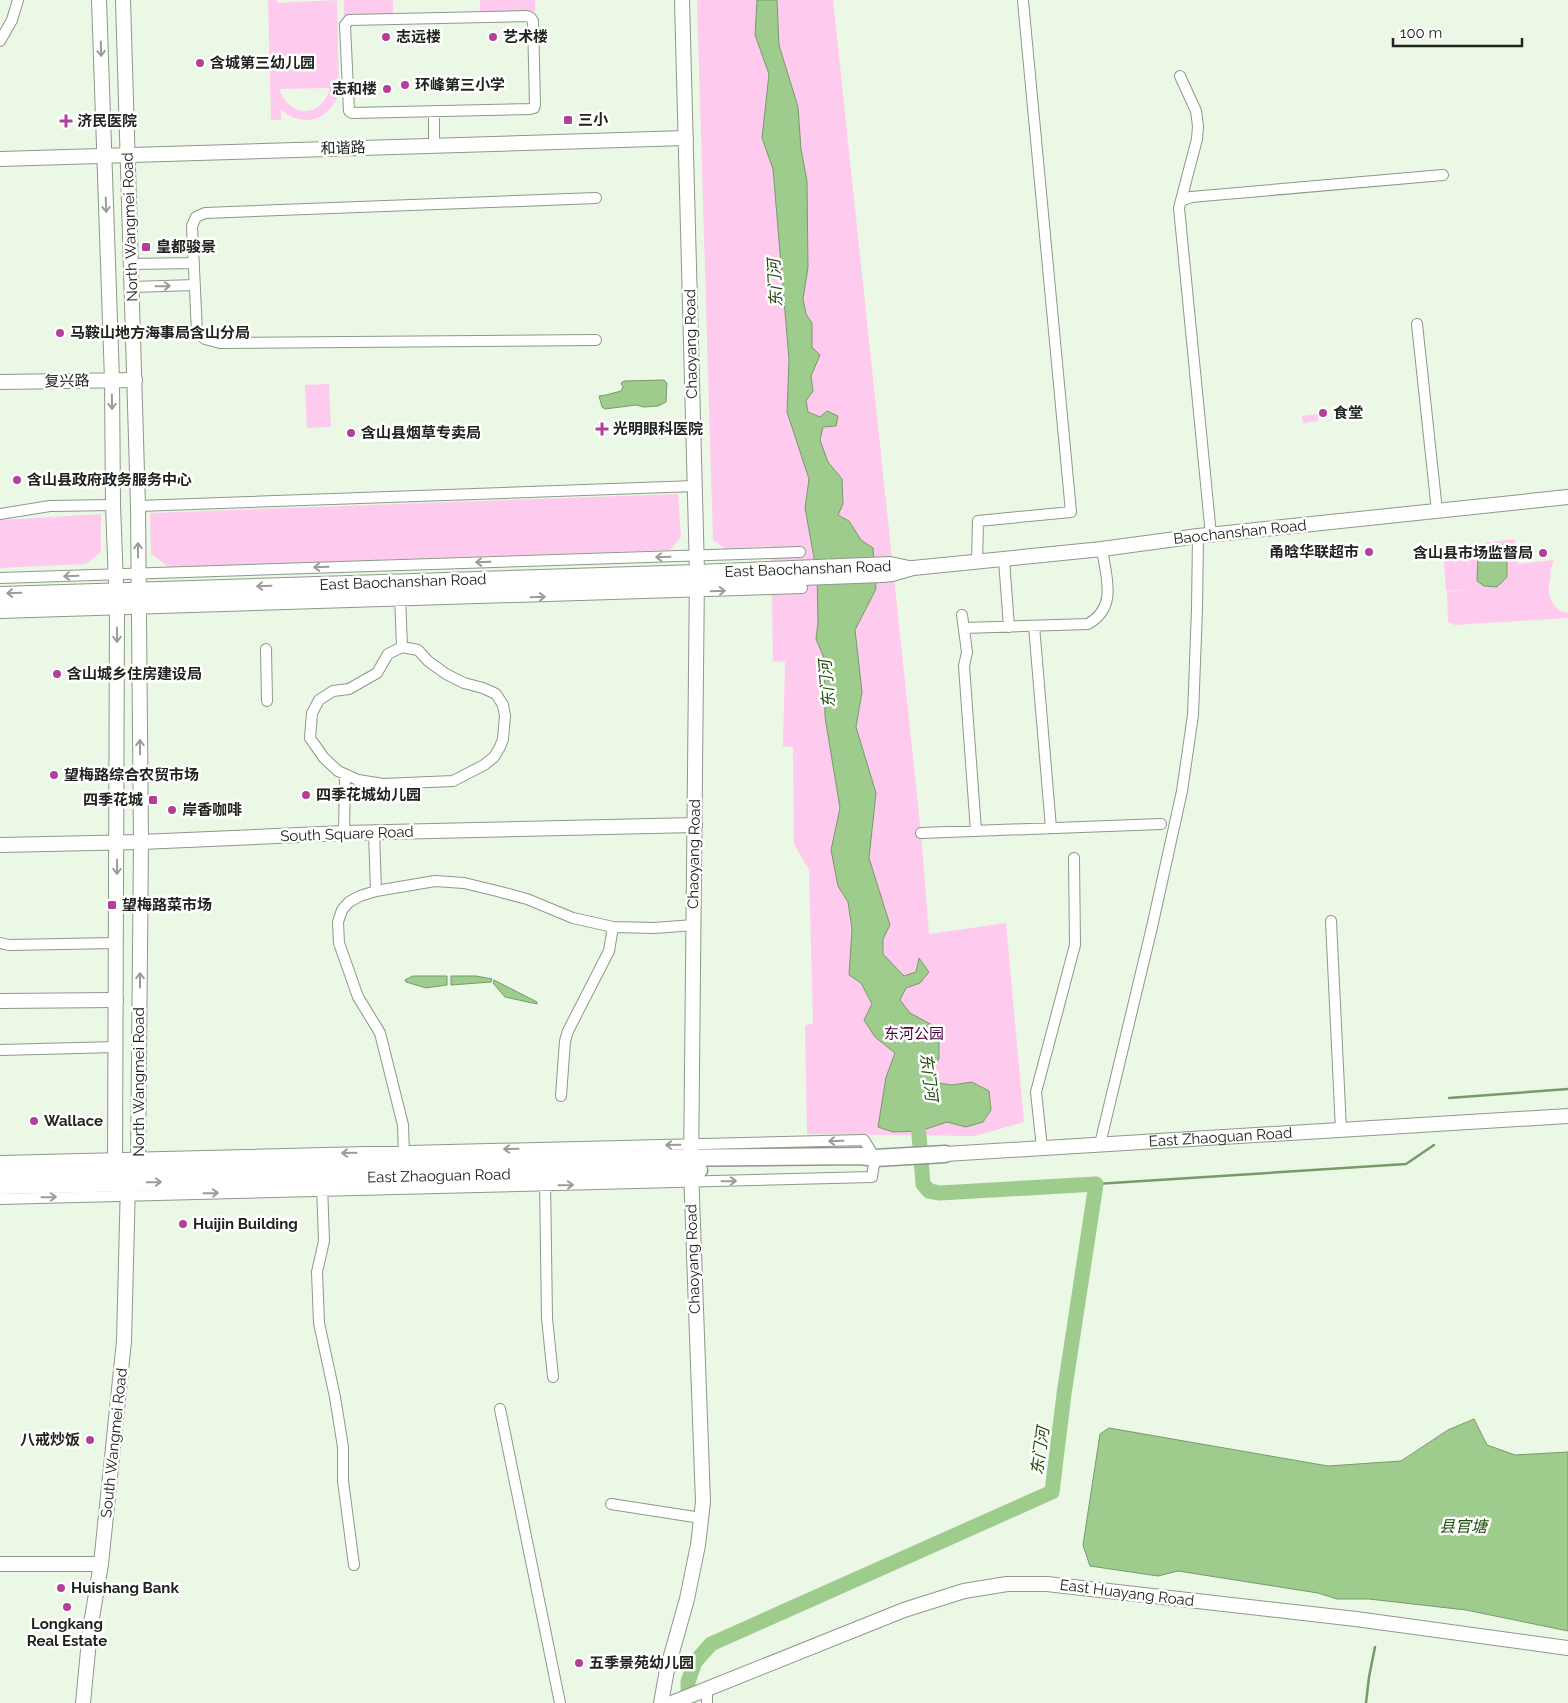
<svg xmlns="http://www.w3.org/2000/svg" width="1568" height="1703" font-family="Raleway,'Noto Sans SC',sans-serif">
  <rect width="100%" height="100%" fill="#ebf8e6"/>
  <!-- green -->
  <path fill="#fecaed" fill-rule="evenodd" d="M268,0h9v3l60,-3 2,94c-11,27 -35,34 -58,16v10h-10zM330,88c-3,17 -23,31 -39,18 -6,-4 -9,-10 -12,-17z
    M344,0h49v17l-49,2z
    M480,0h55v14l-55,1z
    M697,0h136l88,833 8,101 77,-11 18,199 -49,14 -168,-2 -2,-109 8,-1 -4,-154 -15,-26 -1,-97 -10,-1 2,-84 -12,-1 -2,-115 -45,3 -13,-9z
    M329,384l2,43 -24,1 -2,-43z
    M1318,414v7l-15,2 -1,-7z
    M678,494l3,43 -11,13 -501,17 -18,-13 -1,-41z
    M101,514v38l-15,12 -86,4v-48z
    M1515,539l3,25 35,-4v4l-3,5c2,7 0,10 -1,16 -2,13 6,26 19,28v5l-113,7 -7,-3 -1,-30 24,-3 -25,2 -3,-42 24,-2 3,30 -2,-32z"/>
  <!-- water -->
  <path fill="#9dcc8d" stroke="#789a6c" d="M757,0h20l2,45 19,62 3,42 6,32 1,86 -5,32 3,15 6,9v24l8,8 -9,21 2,15 -7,10 2,11 12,5 7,-6 11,5 -2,10 -13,1 -3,13 8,22 14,17 1,25 -5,11 11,6 12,19 12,8 3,41 -21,41 7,62 -6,35 20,66 -7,65 21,67 -7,14v15l21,22 12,-4 3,-14 10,14 -9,11 -14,5 -6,12 10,13 24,13 5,13v19l-6,14 6,11 13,2 20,-3 17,9 2,19 -8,12 -17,5 -19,-5 -27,9 -27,1 -15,-5 8,-50 9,-24 -20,-16 -11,-17 8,-16 -11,-21 -12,-8 3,-46 -4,-27 -10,-16 -7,-36 9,-42 -15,-91 -1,-59 -8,-19 2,-16 -1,-49 -12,-66 4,-29 -22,-67 2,-53 -16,-190 -11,-31 7,-64 -14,-39z
    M664,380l3,3 -1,19 -8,4 -14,1 -8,-2 -31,4 -3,-2 -3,-11 7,-1 15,-4 2,-4 -2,-4 3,-2z
    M1497,546l10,4v27l-10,10 -13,-1 -7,-5 1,-25 5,-7z
    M413,976h34v9l-21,3 -20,-6 -1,-2z
    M451,976h25l16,3 -1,3 -40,3z
    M494,980l43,22v2l-32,-7 -12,-14z
    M1474,1419l13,26 28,10 53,-3v179l-102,-21 -97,-11h-32l-19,-6 -140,-22 -20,5 -68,-10 -7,-21 17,-111 9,-6 219,38 73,-5 47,-31z"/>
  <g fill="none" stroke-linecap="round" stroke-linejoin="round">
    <!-- stream -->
    <path stroke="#789a6c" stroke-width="2.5" d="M1449,1098l119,-9
      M1096,1184l310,-20 28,-19
      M1366,1703l3,-26 6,-30"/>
    <!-- river -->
    <path stroke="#9dcc8d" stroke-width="15" d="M688,1703v-21l7,-20 16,-18 341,-152 12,-98 32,-210 -156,9 -11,-2 -6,-7 -6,-73"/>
    <!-- street casing -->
    <g stroke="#8d9989" stroke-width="12">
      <path id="street" d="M527,16l4,2 2,3 2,84 -1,3 -4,1 -178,4 -3,-2 -4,-86 4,-5z
        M0,41l12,-21 6,-20
        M1180,76l16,35 2,15 -1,13 -18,69 32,327
        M434,111v34
        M1181,201l10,-4 252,-22
        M131,264l63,-1
        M132,287l63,-2
        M1417,324l20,187
        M596,340l-376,3 -15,-4 -8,-6 -5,-107 4,-9 9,-4 391,-15
        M138,506l557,-20
        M0,514l50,-8 63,-1
        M1004,560l5,67
        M977,562l1,-41 93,-9 -48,-511
        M0,578l800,-26
        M400,596l2,51
        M0,613l802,-25
        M962,615l5,37 -3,14 12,165
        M1034,626l17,202
        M964,628l124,-4c30,-17 18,-47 14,-75
        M402,647l16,3 10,11 18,13 18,9 19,5 13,6 7,11 2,11 -2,23 -3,8 -6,10 -10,8 -31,16 -70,3 -25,-4 -20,-9 -14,-13 -14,-20 2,-25 7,-13 14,-9 16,-2 28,-16 11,-19z
        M266,649l1,52
        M344,833l1,-59
        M374,833l2,58
        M921,833l240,-9
        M1331,921l10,209
        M0,943l9,2 107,-2
        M0,1050l116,-3
        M561,1096l4,-55 3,-10 41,-80 4,-24
        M1100,1144l52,-217 30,-136 11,-76 4,-106 1,-73
        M1042,1148l-6,-56 39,-147 -1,-87
        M404,1156l-1,-31 -23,-92 -22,-36 -19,-54 -1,-21 4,-12 7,-8 11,-6 16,-5 59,-10 29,2 33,8 30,8 46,19 40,9 41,1 40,-3
        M0,1161l864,-21 11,18 -3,19 -872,22
        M545,1180l2,138 6,59
        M322,1185l2,56 -7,31 2,51 16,74 8,50v34l11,84
        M500,1409l60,294
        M611,1504l90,14
        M707,1689v14"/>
    </g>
    <!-- secondary casing -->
    <g stroke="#8d9989" stroke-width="16">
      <g id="secondary">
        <path d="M99,0l13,380 1,125 4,105 -2,558 8,8"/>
        <path d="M123,0l15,506 3,336 -3,326 -5,8"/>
        <path d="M0,159l686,-21"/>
        <path d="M0,382l135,-2"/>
        <path d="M0,594l697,-22 193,-8 19,4"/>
        <path d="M0,605l400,-12 482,-18 10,-1 21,-6 189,-19 96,-13 370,-39"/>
        <path d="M0,845l141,-3 203,-9 351,-8"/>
        <path d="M0,1001l116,-1"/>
        <path id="s1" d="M945,1154l623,-38"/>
        <path d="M0,1564h101"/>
        <path d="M83,1703l7,-73 11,-66 23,-223 4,-158"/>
        <path d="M661,1703l6,-33 20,-71 11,-54 5,-43 -12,-332 6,-598 -15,-572"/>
        <path d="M672,1703l232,-93 60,-19 43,-7h40l309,35 212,29"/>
      </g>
    </g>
    <!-- primary casing -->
    <g stroke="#8d9989" stroke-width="19">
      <g id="primary">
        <path d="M0,1171l544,-12 317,-3 14,2 70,-4"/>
        <path id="s2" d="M0,1186l699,-16"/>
      </g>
    </g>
    <!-- street -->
    <use href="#street" stroke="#fff" stroke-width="10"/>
    <!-- secondary -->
    <use href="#secondary" stroke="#fff" stroke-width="14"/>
    <!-- primary -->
    <use href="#primary" stroke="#fff" stroke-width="16"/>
  </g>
  <!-- one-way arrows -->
  <defs><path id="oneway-shaft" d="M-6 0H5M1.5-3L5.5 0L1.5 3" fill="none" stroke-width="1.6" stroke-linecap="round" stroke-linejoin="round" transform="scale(1.25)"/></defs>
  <g stroke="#9b9c9a">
    <use href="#oneway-shaft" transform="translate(101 49) rotate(88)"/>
    <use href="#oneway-shaft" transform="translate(106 205) rotate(88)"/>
    <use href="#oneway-shaft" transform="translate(163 286) rotate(-1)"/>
    <use href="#oneway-shaft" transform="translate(112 402) rotate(89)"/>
    <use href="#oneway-shaft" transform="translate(138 550) rotate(-90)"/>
    <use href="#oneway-shaft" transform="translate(663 557) rotate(178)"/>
    <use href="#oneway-shaft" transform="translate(483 562) rotate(178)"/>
    <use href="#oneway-shaft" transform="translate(321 567) rotate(178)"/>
    <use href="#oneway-shaft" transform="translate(71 576) rotate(178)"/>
    <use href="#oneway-shaft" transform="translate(264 586) rotate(178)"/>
    <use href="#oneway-shaft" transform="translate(718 591) rotate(-2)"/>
    <use href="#oneway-shaft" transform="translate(14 593) rotate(178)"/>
    <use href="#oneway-shaft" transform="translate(538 597) rotate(-2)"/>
    <use href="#oneway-shaft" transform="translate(117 635) rotate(90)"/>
    <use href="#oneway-shaft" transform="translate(140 747) rotate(-91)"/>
    <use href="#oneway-shaft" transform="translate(117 867) rotate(91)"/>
    <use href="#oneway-shaft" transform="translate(140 980) rotate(-90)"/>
    <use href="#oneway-shaft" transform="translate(836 1141) rotate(178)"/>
    <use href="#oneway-shaft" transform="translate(673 1145) rotate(179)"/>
    <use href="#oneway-shaft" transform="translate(511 1149) rotate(179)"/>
    <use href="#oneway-shaft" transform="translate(349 1153) rotate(179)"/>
    <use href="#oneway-shaft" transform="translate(729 1181) rotate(-1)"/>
    <use href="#oneway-shaft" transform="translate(154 1182) rotate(-1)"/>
    <use href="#oneway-shaft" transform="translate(566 1185) rotate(-1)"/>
    <use href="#oneway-shaft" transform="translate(211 1193) rotate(-1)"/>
    <use href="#oneway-shaft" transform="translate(49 1197) rotate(-1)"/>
  </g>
  <!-- markers -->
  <g fill="#b33f98" stroke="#fff" stroke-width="2">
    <circle cx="386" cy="37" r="5"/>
    <circle cx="493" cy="37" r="5"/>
    <circle cx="200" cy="63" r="5"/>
    <circle cx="405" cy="85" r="5"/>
    <circle cx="387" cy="89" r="5"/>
    <rect x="563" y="115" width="10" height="10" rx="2.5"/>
    <path d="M63.5 113.5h5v5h5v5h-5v5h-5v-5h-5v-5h5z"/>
    <rect x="141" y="242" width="10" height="10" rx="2.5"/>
    <circle cx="60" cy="333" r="5"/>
    <circle cx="1323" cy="413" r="5"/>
    <path d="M599.5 421.5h5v5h5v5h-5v5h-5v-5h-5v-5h5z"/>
    <circle cx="351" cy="433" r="5"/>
    <circle cx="17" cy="480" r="5"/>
    <circle cx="1369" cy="552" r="5"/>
    <circle cx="1543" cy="553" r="5"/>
    <circle cx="57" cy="674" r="5"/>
    <circle cx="54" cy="775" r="5"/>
    <circle cx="306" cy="795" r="5"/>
    <rect x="148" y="795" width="10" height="10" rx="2.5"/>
    <circle cx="172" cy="810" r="5"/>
    <rect x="107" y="900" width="10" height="10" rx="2.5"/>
    <circle cx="34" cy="1121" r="5"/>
    <circle cx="183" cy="1224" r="5"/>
    <circle cx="90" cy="1440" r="5"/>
    <circle cx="61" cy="1588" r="5"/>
    <circle cx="67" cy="1607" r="5"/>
    <circle cx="579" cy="1663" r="5"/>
  </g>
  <g text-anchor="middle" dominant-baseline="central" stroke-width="5" stroke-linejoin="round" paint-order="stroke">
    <!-- poi labels -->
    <g font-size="15" font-weight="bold" fill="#20241e" stroke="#fff" text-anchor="start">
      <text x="396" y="37">志远楼</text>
      <text x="503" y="37">艺术楼</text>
      <text x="210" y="63">含城第三幼儿园</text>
      <text x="415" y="85">环峰第三小学</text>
      <text x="377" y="89" text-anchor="end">志和楼</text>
      <text x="578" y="120">三小</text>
      <text x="77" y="121">济民医院</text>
      <text x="156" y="247">皇都骏景</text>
      <text x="70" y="333">马鞍山地方海事局含山分局</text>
      <text x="1333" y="413">食堂</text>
      <text x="613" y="429">光明眼科医院</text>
      <text x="361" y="433">含山县烟草专卖局</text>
      <text x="27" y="480">含山县政府政务服务中心</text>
      <text x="1359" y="552" text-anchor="end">甬晗华联超市</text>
      <text x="1533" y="553" text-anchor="end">含山县市场监督局</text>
      <text x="67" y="674">含山城乡住房建设局</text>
      <text x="64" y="775">望梅路综合农贸市场</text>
      <text x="316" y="795">四季花城幼儿园</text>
      <text x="143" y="800" text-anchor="end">四季花城</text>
      <text x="182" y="810">岸香咖啡</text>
      <text x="122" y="905">望梅路菜市场</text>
      <text x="44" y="1121">Wallace</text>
      <text x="193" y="1224">Huijin Building</text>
      <text x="80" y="1440" text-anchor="end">八戒炒饭</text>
      <text x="71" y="1588">Huishang Bank</text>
      <text x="67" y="1624" text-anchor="middle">Longkang<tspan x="67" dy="17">Real Estate</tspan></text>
      <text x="589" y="1663">五季景苑幼儿园</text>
    </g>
    <!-- street labels -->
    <g font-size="15" fill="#20241e" stroke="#fff">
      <text transform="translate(343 148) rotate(-2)">和谐路</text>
      <text transform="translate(130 227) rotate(-92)">North Wangmei Road</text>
      <text transform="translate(691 344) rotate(-91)">Chaoyang Road</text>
      <text transform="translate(67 381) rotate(-1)">复兴路</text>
      <text transform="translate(1240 532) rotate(-6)">Baochanshan Road</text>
      <text transform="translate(808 569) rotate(-2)">East Baochanshan Road</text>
      <text transform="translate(403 582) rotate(-2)">East Baochanshan Road</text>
      <text transform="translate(347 834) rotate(-2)">South Square Road</text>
      <text transform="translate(694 854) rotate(-89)">Chaoyang Road</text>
      <text transform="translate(139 1082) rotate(-90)">North Wangmei Road</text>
      <text stroke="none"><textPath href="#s1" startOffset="276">East Zhaoguan Road</textPath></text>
      <text stroke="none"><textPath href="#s2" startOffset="439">East Zhaoguan Road</textPath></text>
      <text transform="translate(693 1259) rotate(-92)">Chaoyang Road</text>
      <text transform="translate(114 1443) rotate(-84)">South Wangmei Road</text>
      <text transform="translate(1127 1593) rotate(7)">East Huayang Road</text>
    </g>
    <!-- park labels -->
    <g font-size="15" fill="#4d003f" stroke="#fff">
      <text x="914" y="1034">东河公园</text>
    </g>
    <!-- water labels -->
    <g font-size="16" font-style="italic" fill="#1f4a0a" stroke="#fff">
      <text transform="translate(775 283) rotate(-93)">东门河</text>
      <text transform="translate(827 684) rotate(-95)">东门河</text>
      <text transform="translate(929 1077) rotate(83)">东门河</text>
      <text transform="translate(1040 1451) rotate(-82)">东门河</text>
      <text x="1463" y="1526">县官塘</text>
    </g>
  </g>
  <!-- scale -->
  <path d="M1393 38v8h129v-8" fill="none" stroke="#20241e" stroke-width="2.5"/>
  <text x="1400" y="38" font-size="15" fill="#20241e" stroke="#ffffff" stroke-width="4" paint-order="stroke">100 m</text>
</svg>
